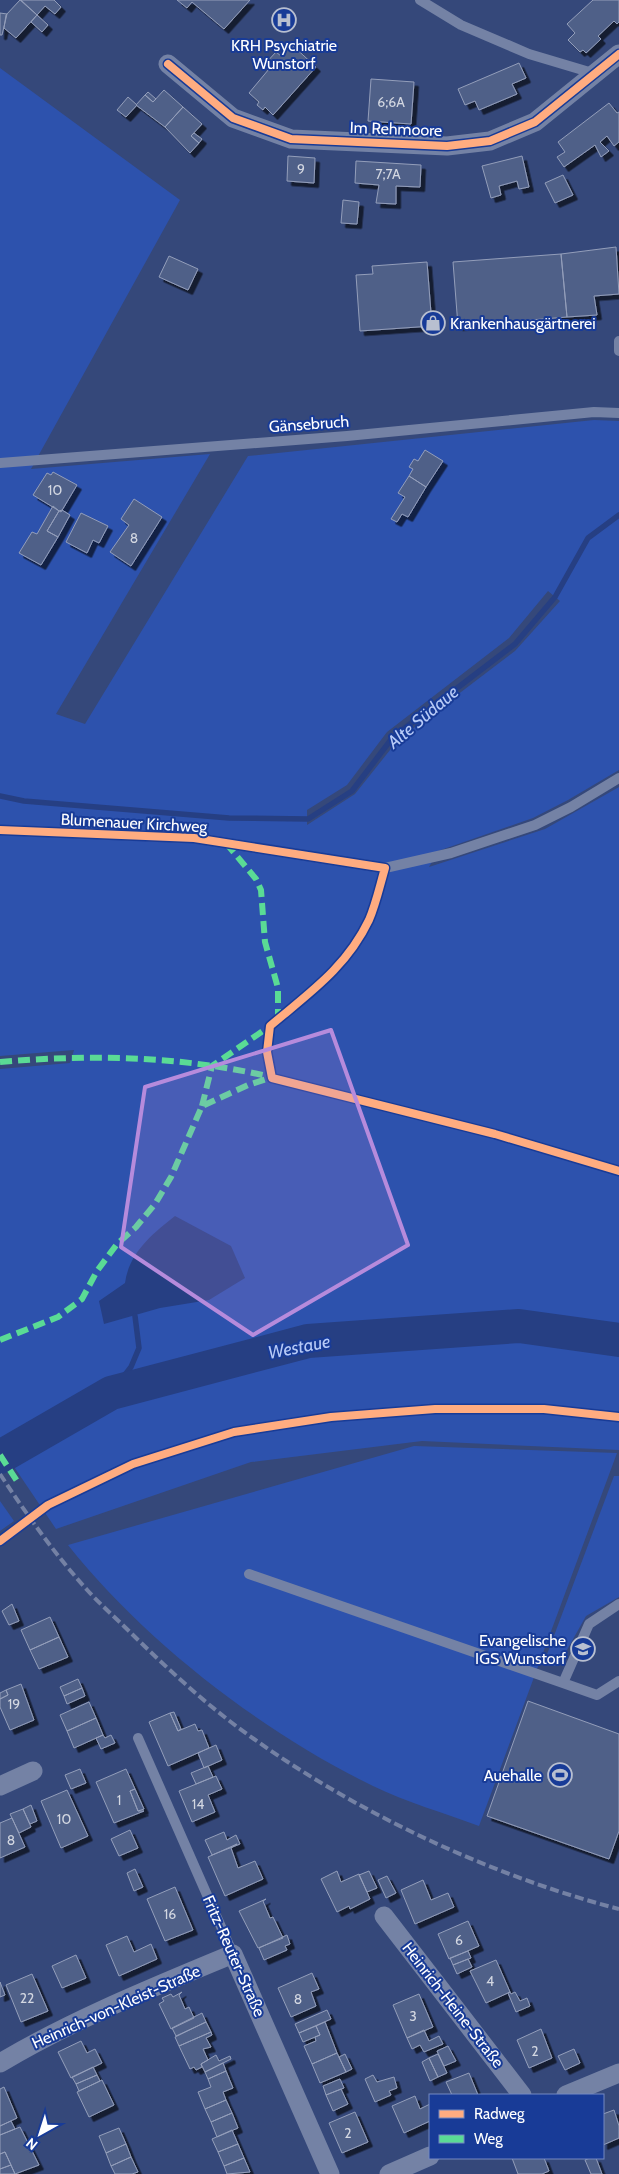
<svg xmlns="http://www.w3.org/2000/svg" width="619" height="2174" font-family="Cabin,sans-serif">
  <defs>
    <filter id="shadow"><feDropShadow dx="4.5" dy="4.5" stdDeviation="0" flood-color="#0009"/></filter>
  </defs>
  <rect width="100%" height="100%" fill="#35487a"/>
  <!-- green -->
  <path fill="#2d52ad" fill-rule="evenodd" d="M0,68l180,132 -149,269 179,-15 -154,260 29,10 163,-268 346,-36 25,1v349l-51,30 -35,18 -95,33 -9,16 116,-38 74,-42v663l-197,-9 -171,21 -195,67 -56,-83v-377l70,-6 4,-13 -74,6zM548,591l12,10 -45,50 -117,89 -43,54 -48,31v-15l40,-25 40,-53 122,-94z
    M414,1446l203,7 -138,373c-35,-13 -73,-24 -106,-40 -111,-54 -229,-145 -305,-241z
    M614,1476h5v121l-33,19 -28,50 -15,-1z
    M0,1501l14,20 -14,10z"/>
  <!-- water -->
  <path fill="#263f83" d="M175,1216l56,30 14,32 -36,22 -49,8 -56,16 -5,-23 26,-18c4,-30 27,-49 50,-67z"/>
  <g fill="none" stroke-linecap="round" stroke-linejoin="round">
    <!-- stream -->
    <path stroke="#263f83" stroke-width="5.5" d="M0,796l24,5 205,17 79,1 44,-28 41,-54 122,-93 40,-47 33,-59 31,-23
      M111,1393l20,-26 8,-19 -4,-32"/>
    <!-- river -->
    <path stroke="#263f83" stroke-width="34" d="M0,1457l111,-64 197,-52 211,-15 100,14"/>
  </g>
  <!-- building -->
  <path fill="#506088" stroke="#939eba" filter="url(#shadow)" d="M20,0l17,15 -21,23 -12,-10 2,-13z
    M21,0h33l7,7 -6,7 -10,-8 -8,9z
    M177,0h73l-26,29 -32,-27 -5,6z
    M593,0h26v22l-2,2 -3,-3 -16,15 3,3 -15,14 -3,-3 -3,2 -12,-12 7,-7 -8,-9z
    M0,13l7,1 -5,21h-2z
    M37,15l11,10 -6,7 -11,-10z
    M291,44l25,23 -43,48 -8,-8 -2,3 -6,-5 2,-3 -10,-9 20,-24 -5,-4 12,-13 5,4z
    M519,63l7,15 -14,6 5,10 -38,16 -4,-9 -10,4 -7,-16z
    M371,79l43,3 -3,42 -43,-3z
    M164,90l19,17 -18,20 -29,-22 9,-10 8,7z
    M148,92l8,7 -3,3 -8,-7z
    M128,97l9,8 -11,12 -9,-7z
    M609,103l8,10 2,-1v30l-5,4 -7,-10 -7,6 9,9 -8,6 -6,-12 -31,22 -7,-10 8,-5 -7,-10z
    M183,107l19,17 -11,12 8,7 -9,10 -25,-26z
    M194,133l8,6 -3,4 -8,-7z
    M288,156l27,2 -1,25 -27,-2z
    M522,156l7,31 -10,2 -2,-8 -18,5 2,9 -10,3 -9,-32z
    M356,161l65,4 -1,22 -24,-1v18l-20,-1 3,-18 -24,-2z
    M563,175l10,20 -18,8 -10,-20z
    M343,200l16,2 -2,22 -16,-1z
    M616,247l3,47 -25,2 3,19 -30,2 -6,-63z
    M561,254l6,63 -109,9 -5,-64z
    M169,256l29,13 -10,21 -29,-13z
    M427,262l5,64 -72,5 -4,-56 17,-1 -1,-8z
    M425,450l18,11 -17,26 -17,-11 4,-7 -4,-2 5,-8 4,2z
    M53,472l24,13 -16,27 -28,-17 14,-22 4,2z
    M409,476l17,11 -18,30 -6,-3 -5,8 -6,-3 14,-22 -7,-4z
    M134,499l28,18 -31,49 -21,-14 19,-27 -8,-6z
    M53,506l6,5 -12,20 11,6 -17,28 -22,-12 13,-21 5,2z
    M62,510l8,5 -12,22 -11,-6 12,-20z
    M81,513l27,13 -9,17 -6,-3 -6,13 -21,-11z
    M12,1604l7,17 -10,4 -7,-14z
    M50,1617l9,20 -29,13 -9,-20z
    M59,1637l9,20 -29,12 -9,-19z
    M78,1679l4,9 -18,8 -4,-9z
    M21,1684l13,36 -24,10 -10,-23v-8l8,-4 -2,-5z
    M82,1688l3,8 -18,8 -3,-8z
    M6,1690l2,5 -8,4v-6z
    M528,1701l91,33v97l-10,28 -122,-43z
    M89,1702l7,16 -29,13 -7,-16z
    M174,1712l7,17 -3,2 -8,-18z
    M170,1713l8,18 17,-7 3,7 4,-1 7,18 -41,18 -19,-44z
    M96,1718l7,17 -29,13 -7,-17z
    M103,1735l2,3 6,-3 4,8 -14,6 -5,-11z
    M216,1745l6,15 -18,8 -6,-15z
    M208,1766l5,11 -17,7 -5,-11z
    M80,1769l6,14 -15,6 -6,-14z
    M126,1769l9,20 -5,2 8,20h6l-30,12 -18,-41z
    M216,1776l6,13 -14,6 7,17 -23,10 -13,-31z
    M135,1789l9,20 -6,2 -8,-20z
    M67,1790l21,46 -27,12 -20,-47z
    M31,1805l6,16 -7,3 -7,-15z
    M23,1809l8,18 -12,6 -9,-19z
    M12,1818l13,29 -25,11v-35z
    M130,1830l8,18 -19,8 -8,-17z
    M224,1832l3,8 9,-5 4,9 -28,11 -7,-15z
    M237,1844l-6,4 7,20 17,-7 8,18 -38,17 -17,-39z
    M135,1869l8,18 -9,4 -7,-18z
    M337,1871l4,11 18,-8 11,25 -20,10 -1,-3 -12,6 -16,-33z
    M369,1871l8,17 -10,4 -8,-17z
    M387,1876l9,17 -10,5 -8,-18z
    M423,1880l8,20 17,-7 6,14 -39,17 -14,-34z
    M175,1887l18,43 -28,11 -18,-42z
    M266,1899l-3,2 7,17 3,-1 10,21 -25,10 -19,-37z
    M468,1921l11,25 -30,13 -11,-25z
    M287,1935l3,9 -5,2 2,4 -23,10 -5,-12z
    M127,1936l7,16 17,-8 6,15 -38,17 -13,-31z
    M468,1951l3,7 -18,7 -3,-7z
    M76,1955l10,23 -24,10 -10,-22z
    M468,1959l4,8 -15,7 -4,-9z
    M496,1960l14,32 -24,11 -16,-32z
    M312,1973l7,16 -8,3 5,14 -25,11 -13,-29z
    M32,1974l16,37 -27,11 -15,-37z
    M0,1982l5,13 -5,2z
    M182,1992l-3,3 6,14 4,-2 5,11 -23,11 -12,-25 5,-3 -2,-3 9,-4 2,3z
    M510,1992l1,2 4,-2 5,9 7,-3 3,8 -14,6 -8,-19z
    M419,1994l14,33 -26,11 -14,-33z
    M327,2010l4,9 -32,14 -4,-9z
    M202,2013l4,9 -30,14 -4,-8z
    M206,2022l5,10 -32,14 -4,-9z
    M325,2022l12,31 -25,11 -8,-18 12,-5 -1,-4 5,-2 -4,-9z
    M316,2026l4,9 -17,7 -4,-9z
    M541,2029l11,29 -23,10 -12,-28z
    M424,2030l5,11 10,-5 4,8 -19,8 -4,-7 -8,4 -5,-11z
    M211,2032l1,3 -6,3 5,9 -8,2 5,11 -7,4 1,3 -6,3 -2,-3 -4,2 -11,-23z
    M81,2041l6,12 8,-4 7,14 -31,15 -13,-26z
    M448,2046l8,15 -12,5 -7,-15z
    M574,2049l6,14 -15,7 -7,-14z
    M337,2053l9,19 -26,11 -8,-19z
    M345,2054l7,15 -6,3 -7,-15z
    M438,2054l9,19 -9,4 -9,-19z
    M216,2055l3,6 11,-5 1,3 -26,13 -4,-8z
    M429,2058l9,19 -8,4 -8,-19z
    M223,2063l3,8 -18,8 -3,-7z
    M93,2067l4,8 -21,9 -4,-7z
    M226,2071l7,17 -10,4 3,8 -21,9 -7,-17 13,-5 -3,-8z
    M469,2073l9,22h-26l-6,-13z
    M97,2075l3,6 -21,10 -3,-7z
    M373,2075l4,7 17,-5 3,11 -8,3 2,4 -16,7 -10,-23z
    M340,2079l4,9 -18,7 -3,-9z
    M102,2080l12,25 -25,12 -12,-25z
    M4,2087l13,31 -17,8v-37z
    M341,2089l7,15 -15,7 -7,-16z
    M415,2096l5,13 10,-5v17l-26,12 -12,-27z
    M226,2100l6,13 -21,9 -6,-13z
    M614,2110l5,16v12l-16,7v-31z
    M355,2112l13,30 -26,11 -13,-30z
    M232,2113l6,15 -21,9 -6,-15z
    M11,2121l4,8 -15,6v-9z
    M20,2127l19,38 -24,9 -10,-22 -5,2v-19z
    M119,2128l7,16 -20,9 -7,-17z
    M232,2130l6,14 -20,8 -6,-13z
    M126,2144l5,13 -20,9 -5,-13z
    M238,2144l6,14 -20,8 -6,-14z
    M5,2152l6,13 -11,4v-15z
    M131,2157l7,15 -6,2h-17l-4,-8z
    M244,2158l6,14 -23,2 -3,-8z
    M512,2158h32l5,13 -7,3h-24z
    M590,2158h6l6,16h-11l-6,-14z
    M11,2165l4,9h-15v-5z"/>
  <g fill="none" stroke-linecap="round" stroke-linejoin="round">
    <!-- service -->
    <path stroke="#7482a5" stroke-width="10" d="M420,0l41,25 68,29 67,20
      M619,341v10
      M0,463l347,-27 247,-24 25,1
      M0,830l194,8 191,30 66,-15 84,-28 36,-18 48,-29
      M249,1574l314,109 26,-59 30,-20
      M563,1683l34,12 22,-14
      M138,1738l95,216"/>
    <!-- minor -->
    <path stroke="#7482a5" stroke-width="19" d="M168,64l65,54 58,21 156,7 43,-5 45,-19 84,-68
      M0,1786l33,-15
      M384,1916l138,179
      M0,2063c74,-44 154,-76 233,-109l97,220
      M566,2095l53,-22
      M389,2174l41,-18"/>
    <!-- rail -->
    <path stroke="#7481a4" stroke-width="4" stroke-dasharray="9 4" stroke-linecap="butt" d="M0,1474c27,41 56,82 89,118 14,15 30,29 44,43 38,37 78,74 121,104 107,76 238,137 365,170"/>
    <!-- quiet -->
    <path stroke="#5adb95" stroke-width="6" stroke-dasharray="12 6" stroke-linecap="butt" d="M226,843l30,36 5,11 4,52 13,46v31
      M0,1062c95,-8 183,-6 276,16
      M202,1106l10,-40 58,-40
      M0,1340l58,-23 24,-18 15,-28 20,-27 19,-17 19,-23 16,-27 31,-71 46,-21 22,-7
      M0,1455l19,29"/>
    <!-- cycleway casing -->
    <g stroke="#183b97" stroke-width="11">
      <path id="cycleway" d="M168,64l65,54 58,21 156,7 43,-5 45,-19 84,-68
        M0,830l194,8 191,30c-5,17 -9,36 -16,52 -23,48 -60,73 -99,106l-3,26 5,26 223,56 124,37
        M0,1541l48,-36 85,-41 101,-32 97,-15 104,-8h109l75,8"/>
    </g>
    <!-- cycleway -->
    <use href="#cycleway" stroke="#ffac80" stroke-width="8"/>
  </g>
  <!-- marked area -->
  <path fill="#b68bdc" fill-opacity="0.2" stroke="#b68bdc" stroke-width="4" stroke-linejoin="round" d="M331,1030l77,215 -155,90 -132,-88 24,-160z"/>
  <!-- icons -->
  <defs>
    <g id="hospital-ring" transform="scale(1.25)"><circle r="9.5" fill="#183b97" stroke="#b8bfd0" stroke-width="1.5"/><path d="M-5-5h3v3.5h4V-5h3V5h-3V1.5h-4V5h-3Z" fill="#b8bfd0"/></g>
    <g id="shop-ring" transform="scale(1.25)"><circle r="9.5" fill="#183b97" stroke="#b8bfd0" stroke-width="1.5"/><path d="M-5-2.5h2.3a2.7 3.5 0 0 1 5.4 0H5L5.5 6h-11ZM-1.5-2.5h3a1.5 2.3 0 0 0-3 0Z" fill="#b8bfd0"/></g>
    <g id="school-ring" transform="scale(1.25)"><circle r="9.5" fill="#183b97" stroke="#b8bfd0" stroke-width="1.5"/><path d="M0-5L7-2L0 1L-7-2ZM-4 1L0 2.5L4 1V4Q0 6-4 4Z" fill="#b8bfd0"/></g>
    <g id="stadium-ring" transform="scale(1.25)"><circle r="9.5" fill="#183b97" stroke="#b8bfd0" stroke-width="1.5"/><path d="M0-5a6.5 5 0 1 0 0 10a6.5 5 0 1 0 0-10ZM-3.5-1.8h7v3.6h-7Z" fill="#b8bfd0"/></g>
  </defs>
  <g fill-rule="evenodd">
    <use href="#hospital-ring" x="284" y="20"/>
    <use href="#shop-ring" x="433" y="323"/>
    <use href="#school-ring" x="583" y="1649"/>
    <use href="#stadium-ring" x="560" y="1775"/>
  </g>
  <g text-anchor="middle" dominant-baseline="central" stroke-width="4" stroke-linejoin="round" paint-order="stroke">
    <!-- number labels -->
    <g font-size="14" fill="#d3d7e1">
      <text x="391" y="102">6;6A</text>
      <text x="301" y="169">9</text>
      <text x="388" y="174">7;7A</text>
      <text x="55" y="490">10</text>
      <text x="134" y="538">8</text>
      <text x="14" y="1704">19</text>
      <text x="119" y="1800">1</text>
      <text x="198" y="1804">14</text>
      <text x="64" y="1819">10</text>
      <text x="11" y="1840">8</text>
      <text x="170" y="1914">16</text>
      <text x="459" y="1940">6</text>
      <text x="490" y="1981">4</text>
      <text x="27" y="1998">22</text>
      <text x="298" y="1999">8</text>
      <text x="413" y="2016">3</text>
      <text x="535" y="2051">2</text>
      <text x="348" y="2133">2</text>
    </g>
    <!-- poi labels -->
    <g font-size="16" fill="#fff" stroke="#183b97" text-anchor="end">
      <text x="284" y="45" text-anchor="middle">KRH Psychiatrie<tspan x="284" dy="18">Wunstorf</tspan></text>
      <text x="450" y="323" text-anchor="start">Krankenhausgärtnerei</text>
      <text x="566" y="1640">Evangelische<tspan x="566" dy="18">IGS Wunstorf</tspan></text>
      <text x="542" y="1775">Auehalle</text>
    </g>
    <!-- street labels -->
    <g font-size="16" fill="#fff" stroke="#183b97">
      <text transform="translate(396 129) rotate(2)">Im Rehmoore</text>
      <text transform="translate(309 424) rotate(-4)">Gänsebruch</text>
      <text transform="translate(134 823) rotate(3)">Blumenauer Kirchweg</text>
      <text transform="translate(234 1956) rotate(66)">Fritz-Reuter-Straße</text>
      <text transform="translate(453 2005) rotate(52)">Heinrich-Heine-Straße</text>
      <text transform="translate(116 2007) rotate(-24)">Heinrich-von-Kleist-Straße</text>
    </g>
    <!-- water labels -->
    <g font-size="18" font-style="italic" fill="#b7caf7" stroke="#183b97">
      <text transform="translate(423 717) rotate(-40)">Alte Südaue</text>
      <text transform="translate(299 1347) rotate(-11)">Westaue</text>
    </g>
  </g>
  <!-- legend -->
  <rect x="429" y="2094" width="175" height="65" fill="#183b97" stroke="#7489c1"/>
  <rect x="439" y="2110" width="25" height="8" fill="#ffac80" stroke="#7489c1"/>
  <text x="474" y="2119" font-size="15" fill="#ffffff">Radweg</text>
  <rect x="439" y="2135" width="25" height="8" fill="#5adb95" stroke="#7489c1"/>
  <text x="474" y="2144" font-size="15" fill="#ffffff">Weg</text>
  <!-- north arrow -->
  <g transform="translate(40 2134) rotate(219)" stroke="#183b97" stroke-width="4" paint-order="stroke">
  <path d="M0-4L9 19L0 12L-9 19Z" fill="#ffffff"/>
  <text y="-8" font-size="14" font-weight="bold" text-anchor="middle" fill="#ffffff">N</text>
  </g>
</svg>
